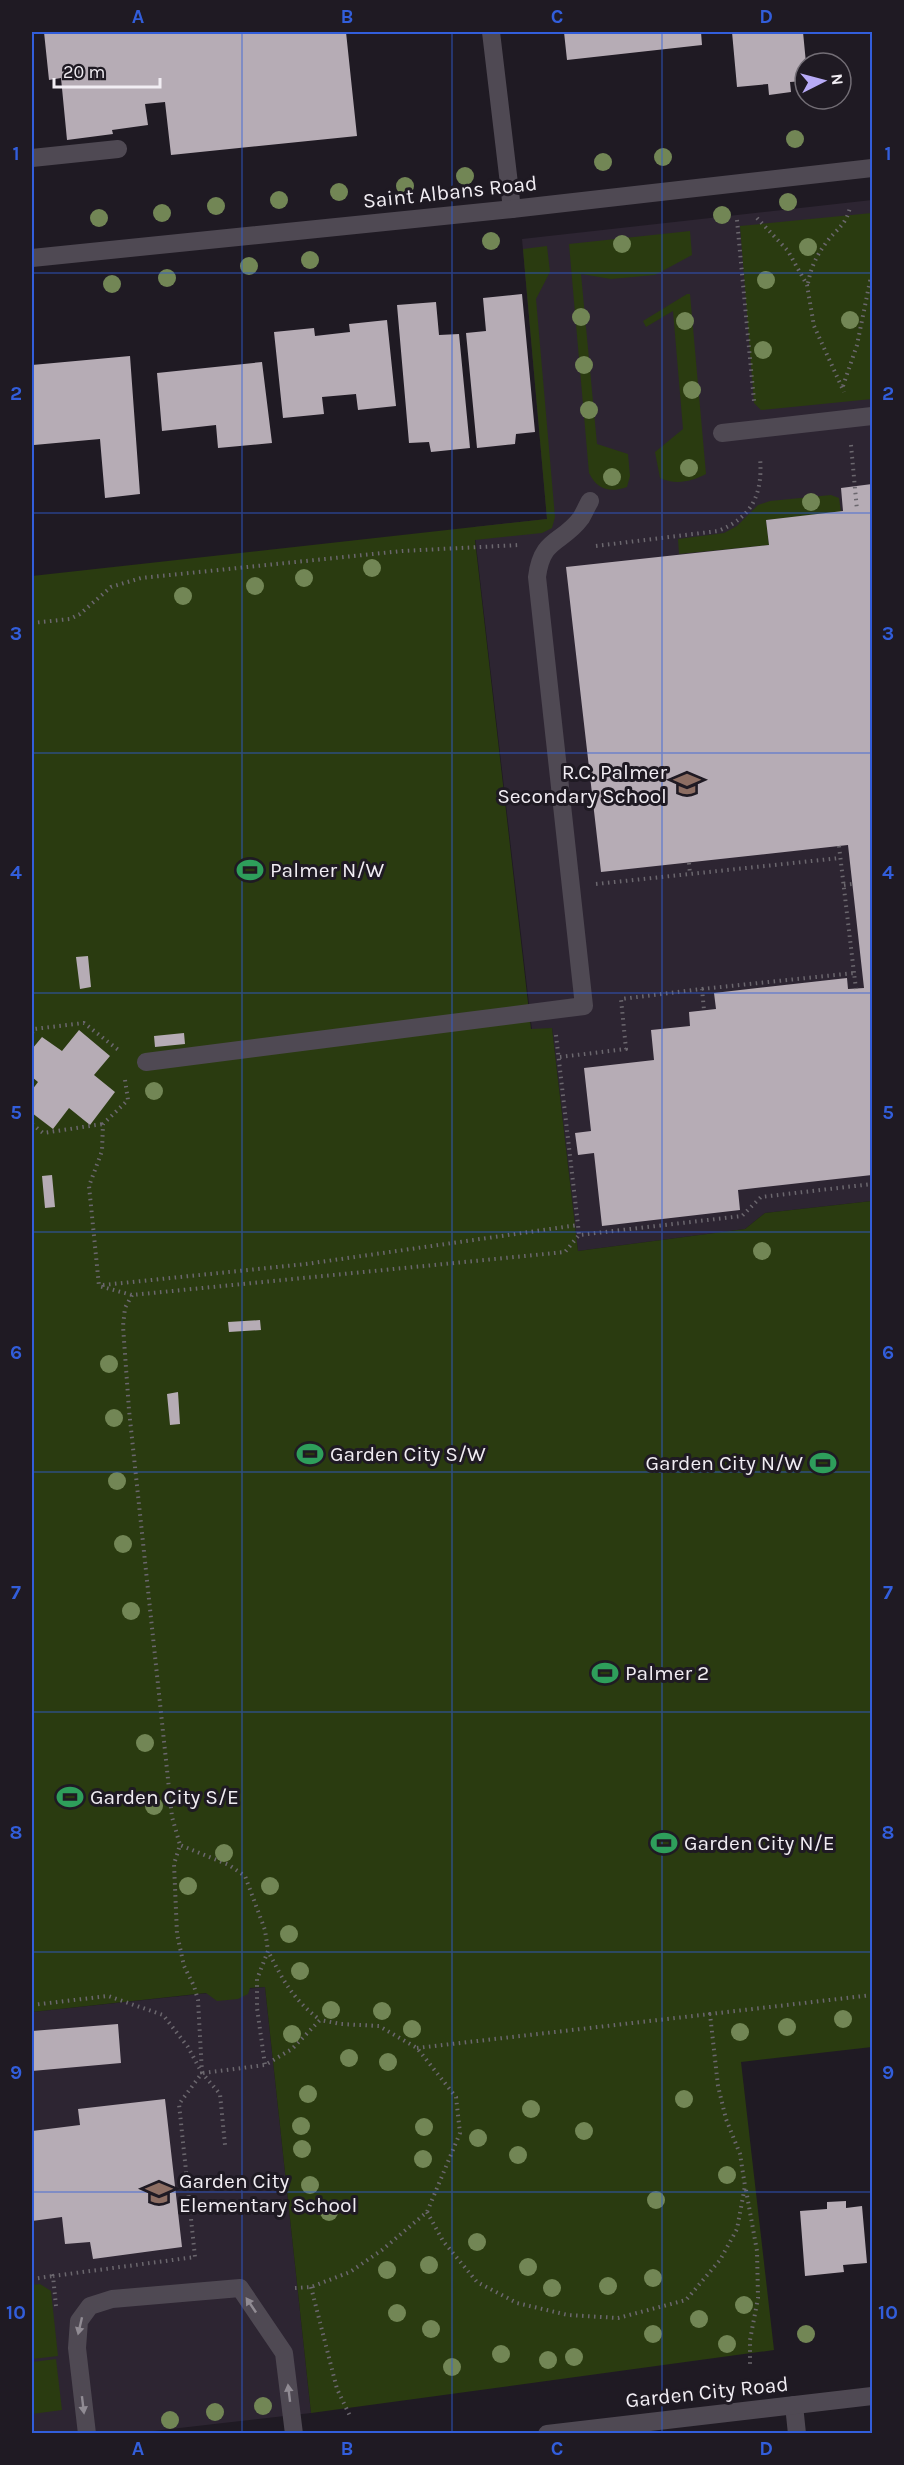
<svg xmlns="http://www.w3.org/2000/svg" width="904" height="2465" font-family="Karla,sans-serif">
  <rect width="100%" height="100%" fill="#1f1a23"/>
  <!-- built -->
  <path fill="#2d2532" d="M872,200v1001l-107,12 -20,16 -167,22 -26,-223 -20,2 -58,-503 73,-8 -25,-280z
    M265,1987l46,426 -175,20h-104v-421z"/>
  <!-- green -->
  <path fill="#2a3b10" d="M872,213v186l-111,11 -7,-7 -14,-177z
    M690,231l2,24 -37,20 -44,4 -30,-5 16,170 31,10 2,22 -3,11c-17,6 -30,3 -38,-14l-20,-229z
    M547,246l3,26 -14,27 19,218 -3,11 -10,5 -67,7 56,489 21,-1 26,223 167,-22 20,-16 107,-12v846l-131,15 33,288 -463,63 -46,-426 -15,1 -2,6 -10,5 -21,2 -11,-8 -174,19v-1436l515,-57 -24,-270z
    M687,294h3l16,180c-15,8 -31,11 -46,4l-5,-26 28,-23 -10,-118 -27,16 -3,-6z
    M831,495l8,3 2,14 -75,8 3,25 -90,9 -1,-15 46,-6 13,-7 21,-21 12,-4z
    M40,2284l11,7 7,65 -26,3v-74z
    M56,2359l6,51 -30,4v-52z"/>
  <!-- building -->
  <path fill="#b6acb5" d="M44,32h302l11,104 -186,19 -6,-53 -20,2 3,21 -36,5 1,4 -46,6 -6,-62 -12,2z
    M564,32h137l1,13 -135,15z
    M732,32h71l3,31 -1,18 -15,1 1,10 -22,3 -1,-11 -31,3z
    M522,294l13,138 -19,2 -1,10 -38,4 -11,-115 20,-2 -3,-33z
    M436,302l3,33 20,-1 11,114 -39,4 -2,-10 -20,1 -12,-138z
    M387,320l9,86 -38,4 -2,-16 -34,3 2,17 -41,4 -9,-86 40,-4 1,8 35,-4 -1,-8z
    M130,356l10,138 -35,4 -5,-59 -66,6 -2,-17v-63z
    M262,362l10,81 -54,5 -2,-23 -54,6 -5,-58z
    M872,484v691l-134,15 2,20 -138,16 -8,-73 -16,2 -3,-22 16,-2 -7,-63 70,-8 -3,-30 39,-4 -1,-14 27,-3 -2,-16 133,-15 1,11 16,-1 -16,-143 -247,27 -35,-305 203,-22 -3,-25 77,-9 -2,-23z
    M88,956l3,31 -11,2 -4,-32z
    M79,1030l31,26 -16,19 21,17 -25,33 -21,-17 -16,21 -21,-16v-23l6,-8 -6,-5v-28l10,-12 20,14z
    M184,1033l1,11 -30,3 -1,-11z
    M52,1175l3,32 -10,1 -3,-32z
    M260,1320l1,10 -32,2 -1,-10z
    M178,1392l2,32 -10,1 -3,-31z
    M118,2024l3,39 -89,8v-40z
    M165,2099l17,148 -89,12 -3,-17 -25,2 -3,-27 -30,4v-90l48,-6 -2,-16z
    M846,2201v7l16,-2 5,57 -24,2 1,7 -39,4 -5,-65 27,-2v-7z"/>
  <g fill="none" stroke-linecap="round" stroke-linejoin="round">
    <!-- path -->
    <path stroke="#6b676e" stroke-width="4" stroke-dasharray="1.5 4.5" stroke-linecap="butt" d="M757,218l31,33 19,34 7,41 30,66
      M737,220l17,181
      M808,283c3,-15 8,-27 18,-40 10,-14 20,-17 24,-36
      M843,386l14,-41 13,-64 2,-3
      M851,445l6,65
      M596,546l122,-15c35,-14 45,-38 42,-74
      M32,623l38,-4 10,-5 31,-27 30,-9 261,-27 117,-6
      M839,846l15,127
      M689,863l1,11
      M596,884l244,-26
      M844,885l8,-1
      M702,989l152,-16 2,16
      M32,1033l2,-4 50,-6 37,29
      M556,1035l22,190
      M560,1057l66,-8 -5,-50 81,-10 2,21
      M125,1080l3,20 -25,24 -1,27 -13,35 10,100 33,9 433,-43 14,-17 163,-19 19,-19 111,-13
      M32,1124l11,9 60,-9
      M103,1285l203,-21 272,-39 1,10
      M132,1295l-7,13 -2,18 6,84 43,407 8,28
      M32,2005l76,-9 55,19 25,32 14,26 18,21 5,51
      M417,2048l293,-34
      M203,2073l62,-8 27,-16 28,-29c-28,-22 -36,-38 -52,-69
      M746,2190l11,61 1,47 -8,42v27
      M427,2212l16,29 34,41 40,21 51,12 50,3 68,-18 34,-40 17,-31 8,-43 -5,-32 -14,-35 -8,-33 -8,-72 162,-19
      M32,2279l21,-3
      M311,2287l26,102 13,27
      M295,2288l16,-1 39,-15 32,-22 45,-38 33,-79 -4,-36 -39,-49 -38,-22 -38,-2 -21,-4
      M56,2306l-3,-30 142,-19 -16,-153 23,-31 -4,-73 -4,-14 -10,-20 -7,-32 -3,-70 6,-19 49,20 16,11 20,54 3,21 -11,28v29l8,57"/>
    <!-- lane -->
    <path stroke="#4f4953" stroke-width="18" d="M491,32l21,177
      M32,158l86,-9
      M722,433l150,-17
      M146,1062l438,-56 -47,-429c5,-40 25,-33 44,-59 3,-5 6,-12 9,-17
      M87,2434l-10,-86 2,-27 11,-15 22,-7 128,-11 44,65 10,81"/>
    <!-- street -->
    <path stroke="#4f4953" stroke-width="18" d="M32,258l480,-49 360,-41
      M794,2405l3,29"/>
    <!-- secondary -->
    <path stroke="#4f4953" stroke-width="18" d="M547,2434l325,-38"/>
  </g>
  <!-- trees -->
  <g fill="#728655">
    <circle cx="795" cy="139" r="9"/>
    <circle cx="663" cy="157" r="9"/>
    <circle cx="603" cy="162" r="9"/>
    <circle cx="465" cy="176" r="9"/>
    <circle cx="405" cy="186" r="9"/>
    <circle cx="339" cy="192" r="9"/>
    <circle cx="279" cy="200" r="9"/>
    <circle cx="788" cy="202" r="9"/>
    <circle cx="216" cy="206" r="9"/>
    <circle cx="162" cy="213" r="9"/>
    <circle cx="722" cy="215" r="9"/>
    <circle cx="99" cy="218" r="9"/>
    <circle cx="491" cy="241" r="9"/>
    <circle cx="622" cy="244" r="9"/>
    <circle cx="808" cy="247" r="9"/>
    <circle cx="310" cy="260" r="9"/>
    <circle cx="249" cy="266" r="9"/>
    <circle cx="167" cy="278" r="9"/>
    <circle cx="766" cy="280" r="9"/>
    <circle cx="112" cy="284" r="9"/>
    <circle cx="581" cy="317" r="9"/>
    <circle cx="850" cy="320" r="9"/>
    <circle cx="685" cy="321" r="9"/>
    <circle cx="763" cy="350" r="9"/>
    <circle cx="584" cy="365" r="9"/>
    <circle cx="692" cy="390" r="9"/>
    <circle cx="589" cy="410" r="9"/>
    <circle cx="689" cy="468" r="9"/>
    <circle cx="612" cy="477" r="9"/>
    <circle cx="811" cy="502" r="9"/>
    <circle cx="372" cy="568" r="9"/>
    <circle cx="304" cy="578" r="9"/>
    <circle cx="255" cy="586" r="9"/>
    <circle cx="183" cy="596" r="9"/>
    <circle cx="154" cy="1091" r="9"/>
    <circle cx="762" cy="1251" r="9"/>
    <circle cx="109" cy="1364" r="9"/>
    <circle cx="114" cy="1418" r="9"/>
    <circle cx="117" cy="1481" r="9"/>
    <circle cx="123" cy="1544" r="9"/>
    <circle cx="131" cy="1611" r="9"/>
    <circle cx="145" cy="1743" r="9"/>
    <circle cx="154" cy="1806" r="9"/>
    <circle cx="224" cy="1853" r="9"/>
    <circle cx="188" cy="1886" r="9"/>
    <circle cx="270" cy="1886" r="9"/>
    <circle cx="289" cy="1934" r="9"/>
    <circle cx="300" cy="1971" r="9"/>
    <circle cx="331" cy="2010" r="9"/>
    <circle cx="382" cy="2011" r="9"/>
    <circle cx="843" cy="2019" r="9"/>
    <circle cx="787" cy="2027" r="9"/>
    <circle cx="412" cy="2029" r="9"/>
    <circle cx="740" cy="2032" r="9"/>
    <circle cx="292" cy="2034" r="9"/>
    <circle cx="349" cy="2058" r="9"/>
    <circle cx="388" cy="2062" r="9"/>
    <circle cx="308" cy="2094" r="9"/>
    <circle cx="684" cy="2099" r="9"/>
    <circle cx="531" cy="2109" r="9"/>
    <circle cx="301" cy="2126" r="9"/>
    <circle cx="424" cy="2127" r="9"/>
    <circle cx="584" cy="2131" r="9"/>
    <circle cx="478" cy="2138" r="9"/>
    <circle cx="302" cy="2149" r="9"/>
    <circle cx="518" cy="2155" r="9"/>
    <circle cx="423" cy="2159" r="9"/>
    <circle cx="727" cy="2175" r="9"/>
    <circle cx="310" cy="2185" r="9"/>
    <circle cx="656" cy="2200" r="9"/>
    <circle cx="329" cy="2212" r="9"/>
    <circle cx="477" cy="2242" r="9"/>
    <circle cx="429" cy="2265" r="9"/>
    <circle cx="528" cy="2267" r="9"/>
    <circle cx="387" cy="2270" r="9"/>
    <circle cx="653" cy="2278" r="9"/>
    <circle cx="608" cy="2286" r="9"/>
    <circle cx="552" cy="2288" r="9"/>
    <circle cx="744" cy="2305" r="9"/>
    <circle cx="397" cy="2313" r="9"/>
    <circle cx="699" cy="2319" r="9"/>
    <circle cx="431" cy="2329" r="9"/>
    <circle cx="653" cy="2334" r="9"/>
    <circle cx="806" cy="2334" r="9"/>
    <circle cx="727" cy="2344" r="9"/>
    <circle cx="501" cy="2354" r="9"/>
    <circle cx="574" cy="2357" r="9"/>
    <circle cx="548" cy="2360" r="9"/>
    <circle cx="452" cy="2367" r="9"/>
    <circle cx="263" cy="2406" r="9"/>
    <circle cx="215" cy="2412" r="9"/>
    <circle cx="170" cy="2420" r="9"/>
  </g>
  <!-- one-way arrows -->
  <defs><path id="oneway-solid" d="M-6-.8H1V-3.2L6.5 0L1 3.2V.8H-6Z" transform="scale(1.5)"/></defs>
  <g fill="#908b93">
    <use href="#oneway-solid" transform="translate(251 2305) rotate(-124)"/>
    <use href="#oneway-solid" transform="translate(80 2326) rotate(103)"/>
    <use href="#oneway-solid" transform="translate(289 2393) rotate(-97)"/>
    <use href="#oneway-solid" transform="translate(83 2405) rotate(83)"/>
  </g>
  <!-- grid -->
  <path fill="none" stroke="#325edb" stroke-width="1.5" stroke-opacity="0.55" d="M242,32v2402M452,32v2402M662,32v2402M32,273h840M32,513h840M32,753h840M32,993h840M32,1232h840M32,1472h840M32,1712h840M32,1952h840M32,2192h840"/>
  <!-- icons -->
  <defs>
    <g id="school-bare" transform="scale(2.07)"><path d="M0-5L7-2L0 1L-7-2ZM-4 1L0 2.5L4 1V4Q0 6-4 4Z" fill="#8d6e63" stroke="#1f1a23" stroke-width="2.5" paint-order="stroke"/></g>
    <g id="stadium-bare" transform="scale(2.07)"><path d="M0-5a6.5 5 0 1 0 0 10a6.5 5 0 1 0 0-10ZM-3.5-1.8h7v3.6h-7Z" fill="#2e9e5b" stroke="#1f1a23" stroke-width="2.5" paint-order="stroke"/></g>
  </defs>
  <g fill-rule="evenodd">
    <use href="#school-bare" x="687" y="784"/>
    <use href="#stadium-bare" x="250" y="870"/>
    <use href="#stadium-bare" x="310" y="1454"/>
    <use href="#stadium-bare" x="823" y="1463"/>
    <use href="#stadium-bare" x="605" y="1673"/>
    <use href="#stadium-bare" x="70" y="1797"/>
    <use href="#stadium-bare" x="664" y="1843"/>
    <use href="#school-bare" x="159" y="2193"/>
  </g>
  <g text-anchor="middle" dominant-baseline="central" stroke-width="6" stroke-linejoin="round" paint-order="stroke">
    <!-- street labels -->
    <g font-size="21" fill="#f1edf3" stroke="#1f1a23">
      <text transform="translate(450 192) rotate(-6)">Saint Albans Road</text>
      <text transform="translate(707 2392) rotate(-6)">Garden City Road</text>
    </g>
    <!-- poi labels -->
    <g font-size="21" fill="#f1edf3" stroke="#1f1a23" text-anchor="start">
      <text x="667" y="772" text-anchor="end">R.C. Palmer<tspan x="667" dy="24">Secondary School</tspan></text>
      <text x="270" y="870">Palmer N/W</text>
      <text x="330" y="1454">Garden City S/W</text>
      <text x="803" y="1463" text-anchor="end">Garden City N/W</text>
      <text x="625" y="1673">Palmer 2</text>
      <text x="90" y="1797">Garden City S/E</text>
      <text x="684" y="1843">Garden City N/E</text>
      <text x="179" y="2181">Garden City<tspan x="179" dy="24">Elementary School</tspan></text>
    </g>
  </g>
  <!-- border -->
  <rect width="904" height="2465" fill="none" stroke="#1f1a23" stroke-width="66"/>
  <!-- north arrow -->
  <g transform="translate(823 81) rotate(84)"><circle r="28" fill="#1f1a23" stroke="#736e76" stroke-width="1.5"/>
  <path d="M0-4.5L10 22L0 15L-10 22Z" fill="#b8abf7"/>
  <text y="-9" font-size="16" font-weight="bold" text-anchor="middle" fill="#f1edf3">N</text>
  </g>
  <!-- scale -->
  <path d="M54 78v9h106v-9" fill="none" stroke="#f1edf3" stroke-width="3"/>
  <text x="63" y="78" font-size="18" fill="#f1edf3" stroke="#1f1a23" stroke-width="4.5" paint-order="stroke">20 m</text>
  <rect x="33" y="33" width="838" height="2399" fill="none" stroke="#325edb" stroke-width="2"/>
  <g font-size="20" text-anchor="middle" font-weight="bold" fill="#325edb">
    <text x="138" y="23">A</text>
    <text x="347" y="23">B</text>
    <text x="557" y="23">C</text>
    <text x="766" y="23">D</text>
    <text x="16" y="160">1</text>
    <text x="888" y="160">1</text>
    <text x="16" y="400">2</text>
    <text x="888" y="400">2</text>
    <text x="16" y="640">3</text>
    <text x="888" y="640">3</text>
    <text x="16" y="879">4</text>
    <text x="888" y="879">4</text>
    <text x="16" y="1119">5</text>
    <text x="888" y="1119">5</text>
    <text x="16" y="1359">6</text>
    <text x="888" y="1359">6</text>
    <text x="16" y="1599">7</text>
    <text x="888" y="1599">7</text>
    <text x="16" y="1839">8</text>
    <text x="888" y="1839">8</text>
    <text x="16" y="2079">9</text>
    <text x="888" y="2079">9</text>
    <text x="16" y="2319">10</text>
    <text x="888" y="2319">10</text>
    <text x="138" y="2455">A</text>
    <text x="347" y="2455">B</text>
    <text x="557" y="2455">C</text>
    <text x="766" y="2455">D</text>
  </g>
</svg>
